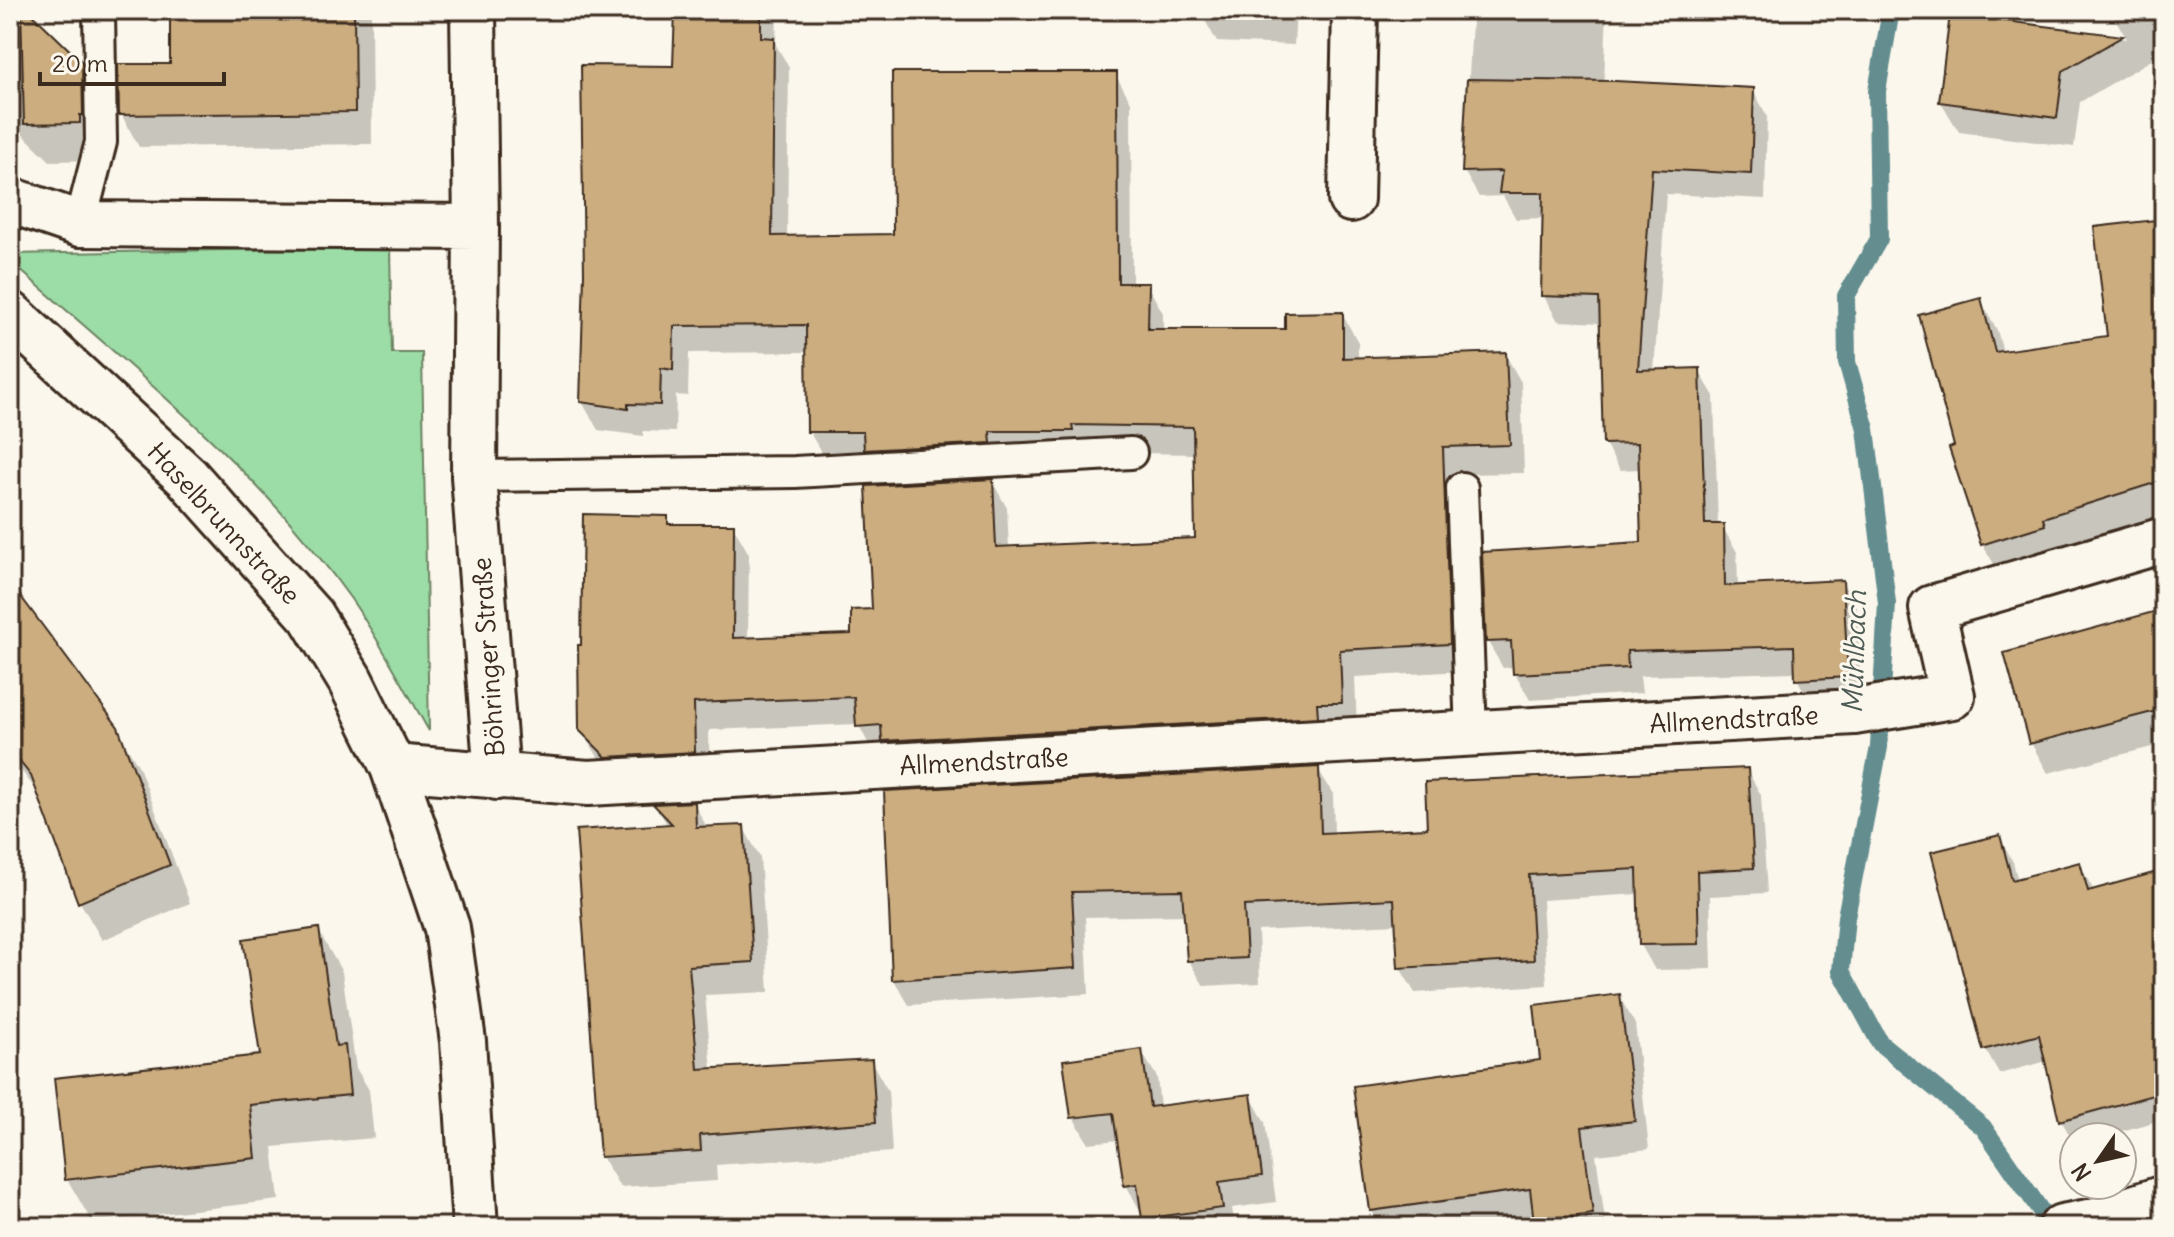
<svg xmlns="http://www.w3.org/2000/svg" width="2174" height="1237" font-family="Delius,sans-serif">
  <rect width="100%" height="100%" fill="#fbf7ec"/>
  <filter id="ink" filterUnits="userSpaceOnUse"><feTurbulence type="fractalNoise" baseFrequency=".0125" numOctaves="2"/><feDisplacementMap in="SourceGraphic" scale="16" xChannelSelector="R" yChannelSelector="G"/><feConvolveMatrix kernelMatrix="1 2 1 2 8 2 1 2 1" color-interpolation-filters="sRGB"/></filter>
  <g filter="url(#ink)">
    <!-- green -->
    <path fill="#9cdca6" stroke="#6c8362" stroke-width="2" d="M390,247l2,106h30l7,378c-25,-44 -49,-90 -78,-132 -93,-131 -221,-232 -341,-338v-7z"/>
    <!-- shadow -->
    <path fill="#0003" d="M10,10h16l54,54 22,38 -2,58 -50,1 -40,-39z
      M172,10h199l1,134 -233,3 -18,-33 51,-48z
      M677,10h100l-1,35 13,22 -2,171 108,-2 220,-162 16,28 1,183h15l16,28v18h124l55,-17 16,28v17l147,-5 16,28 3,91 -66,1 6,197 -109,6 2,53 -483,24 -16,-30 -149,6 1,49 -86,5 -26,-27 -17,-28 2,-82 84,-129 4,8h62l16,28 -1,85 105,-3 139,-155 15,27 2,40 188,-8 -2,-86 -108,-2 -262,7 -16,-28v-79l-120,1 -1,43 -12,-1 -1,37 -32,-1v5l-45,-6 -16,-28 93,-334z
      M1202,10h94l-2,35 -77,-3 -15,-27z
      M1434,10h173l-3,72 149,8 14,26 -2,83 -99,-5 -12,178 45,-1 15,25 4,130h4l15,26 1,35 104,-5 15,26 5,95 -50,2 -15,-26v-7l-157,4 2,17 -112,7 -15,-26v-7l-12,1 -15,-26 155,-98 -2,-75 -21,1 -15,-26 -4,-121 -43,-2 -15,-26 2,-77 -29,1 -13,-23 -24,1 -15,-26 8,-151 -32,-1z
      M2110,10h54v50l-4,-5 -80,47 -6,45 -115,-15 -18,-30 11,-86 175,23z
      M2164,221v294l-106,33 -58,26 -18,-30 -25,-96 23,-148 17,30 6,22 106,-14z
      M2164,611v133l-116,29 -17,-30z
      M10,615l106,113 23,39 51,136 -88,37 -22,-38 -40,-107 -30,-39z
      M1318,769l15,25 1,40 95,-4 318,-60 14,25 6,98 -57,3 2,73 -57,1 -14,-25 -2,-51 -97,6 5,85 -132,8 -15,-25 -3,-44 -139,7 2,52 -56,3 -15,-25 -3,-46 -101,2 4,77 -180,11 -15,-25z
      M694,804l14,25 35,-2 17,30 9,135 -64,3 7,75 159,-9 17,30 4,61 -176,13 1,16 -97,6 -18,-30 66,-331 -12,-20z
      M1999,838l14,24 5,19 62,-16 14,26 70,-19v247l-63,18h-27v6l-13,-23 -14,-59 -48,13 -14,-25z
      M318,930l24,42 14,96 13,22 5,48 -101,9 6,53 -187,22 -25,-43 195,-123z
      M1619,996l16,28 14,125 -53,6 10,72h-67l-3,-9 -64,9h-91l-9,-16z
      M1141,1051l16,26 3,31 90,-12 15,26 11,80 -44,6 3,19h-86l-6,-16 -2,1 -15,-27 -7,-45 -31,3 -15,-26z"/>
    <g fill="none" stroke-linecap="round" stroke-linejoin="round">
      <!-- stream -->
      <path stroke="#638d8f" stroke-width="18" d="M1891,10l-14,81 2,148 -33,57 1,66 19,67 21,174 -8,144 -33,170 -5,54 39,72 103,84 69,100"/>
    </g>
    <!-- building -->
    <path fill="#ccad80" stroke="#3b2a1e" stroke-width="2" d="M21,10h7l54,52 1,53h-3v8l-56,1z
      M170,10h184l1,102 -236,3 -1,-51h52z
      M675,10h86v27l13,1 -2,198 121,-2 -1,-162h225l1,211h31l-1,46h137v-16l58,-1v46l163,-6 4,93 -67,2 7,197 -110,6 2,53h-25l1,14 -436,24 -1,-16 -25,2 -2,-30 -160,6 1,49 -89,5 -27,-27 -1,-85h3l2,-131 85,2v8h66l-1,114 118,-4v-24l21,-1 -6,-123 127,-7 3,68 199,-9 -2,-111 -121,-2 1,6h-83l1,12 -127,7 -1,-18h-56l-1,-107 -132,1 -1,44 -12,-2 -1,37 -32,-1v5l-48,-7 4,-128 -3,-209 92,1z
      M1950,14l173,22 -60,35 -6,47 -118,-16z
      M1467,79l148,2 139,7 -3,86 -99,-5 -14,201 62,-2 5,156h19l1,62 118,-6 5,97 -53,3 -1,-34 -167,5 1,17 -115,6 -2,-33 -25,1 -4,-90 159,-10 -3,-99 -35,1 -4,-146 -58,-2 2,-103h-44l3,-22 -40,1z
      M2164,219v261l-121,38 2,7 -64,20 -32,-97 5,-2 -35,-131 62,-17 14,54 112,-16 -13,-109z
      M10,582l108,145 52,138 -92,38 -47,-127 -21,-27z
      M2164,609v100l-135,35 -25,-91z
      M1319,767l2,66 106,-5 -2,-46 323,-14 6,100 -57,3 2,73 -60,1 -2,-76 -108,6 5,85 -136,8 -4,-69 -150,7 3,52 -60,3 -5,-71 -110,2 4,76 -184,12 -8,-189z
      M695,802l1,25 48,-2 9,137 -64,4 9,103 174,-10 4,63 -176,13 1,16 -101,6 -24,-327 96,-6 -19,-20z
      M2000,835l12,45 68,-18 8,29 76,-21v222l-105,29 -20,-86 -56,15 -52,-198z
      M319,928l17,118 9,-1 5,50 -100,10 6,53 -191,22 -11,-102 206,-23 -17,-116z
      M1620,994l15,127 -53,6 11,87 -59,8 -4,-33 -160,22 -17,-125 187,-26 -6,-55z
      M1142,1049l8,58 101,-13 11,82 -43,6 4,26 -81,11 -5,-35 -13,2 -11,-73 -42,5 -8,-58z"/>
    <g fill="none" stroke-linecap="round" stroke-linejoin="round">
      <!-- service casing -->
      <g stroke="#3b2a1e" stroke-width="36">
        <path id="service" d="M80,224l21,-82 -2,-132
          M474,476l321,-4 336,-19
          M1462,488l9,246"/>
      </g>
      <!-- minor casing -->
      <g stroke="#3b2a1e" stroke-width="50">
        <path id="minor" d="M473,10l3,217 -2,249 23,301
          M1351,199l4,-189
          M10,200l70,24 396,3
          M393,767l195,16 1266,-71 98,-16 -20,-88 232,-68
          M2062,1227l31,-6 71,-23"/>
      </g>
      <!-- secondary casing -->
      <g stroke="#3b2a1e" stroke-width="50">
        <path id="secondary" d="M10,314l177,163 124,139 39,64 43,87 54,161 16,113 12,186"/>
      </g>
      <!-- service -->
      <use href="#service" stroke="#fbf7ec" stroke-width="30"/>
      <!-- minor -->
      <use href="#minor" stroke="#fbf7ec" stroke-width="44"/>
      <!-- secondary -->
      <use href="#secondary" stroke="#fbf7ec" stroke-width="44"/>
    </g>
  </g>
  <g text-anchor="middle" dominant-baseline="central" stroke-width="6" stroke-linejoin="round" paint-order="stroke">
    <!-- street labels -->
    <g font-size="26" fill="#3b2a1e" stroke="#fbf7ec">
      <text transform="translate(224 523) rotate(47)">Haselbrunnstraße</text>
      <text transform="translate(488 657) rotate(-94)">Böhringer Straße</text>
      <text transform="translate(1734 719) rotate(-3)">Allmendstraße</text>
      <text transform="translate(984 761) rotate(-3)">Allmendstraße</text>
    </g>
    <!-- water labels -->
    <g font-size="28" font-style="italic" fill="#4f5c56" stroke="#fbf7ec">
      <text transform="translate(1854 652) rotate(-88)">Mühlbach</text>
    </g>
  </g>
  <!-- margin -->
  <rect width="2174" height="1237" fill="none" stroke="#fbf7ec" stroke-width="40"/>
  <rect x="20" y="20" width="2134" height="1197" fill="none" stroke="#3b2a1e" stroke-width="3" filter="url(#ink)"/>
  <!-- north arrow -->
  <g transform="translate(2098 1161) rotate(236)"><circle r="38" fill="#fbf7ec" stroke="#aea59a" stroke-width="2"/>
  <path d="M0-6L14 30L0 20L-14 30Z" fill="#3b2a1e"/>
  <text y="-12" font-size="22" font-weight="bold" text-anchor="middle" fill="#3b2a1e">N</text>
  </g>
  <!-- scale -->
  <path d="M40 72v12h184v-12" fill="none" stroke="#3b2a1e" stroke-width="4"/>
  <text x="52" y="72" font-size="24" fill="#3b2a1e" stroke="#fbf7ec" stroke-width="6" paint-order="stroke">20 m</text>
</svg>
